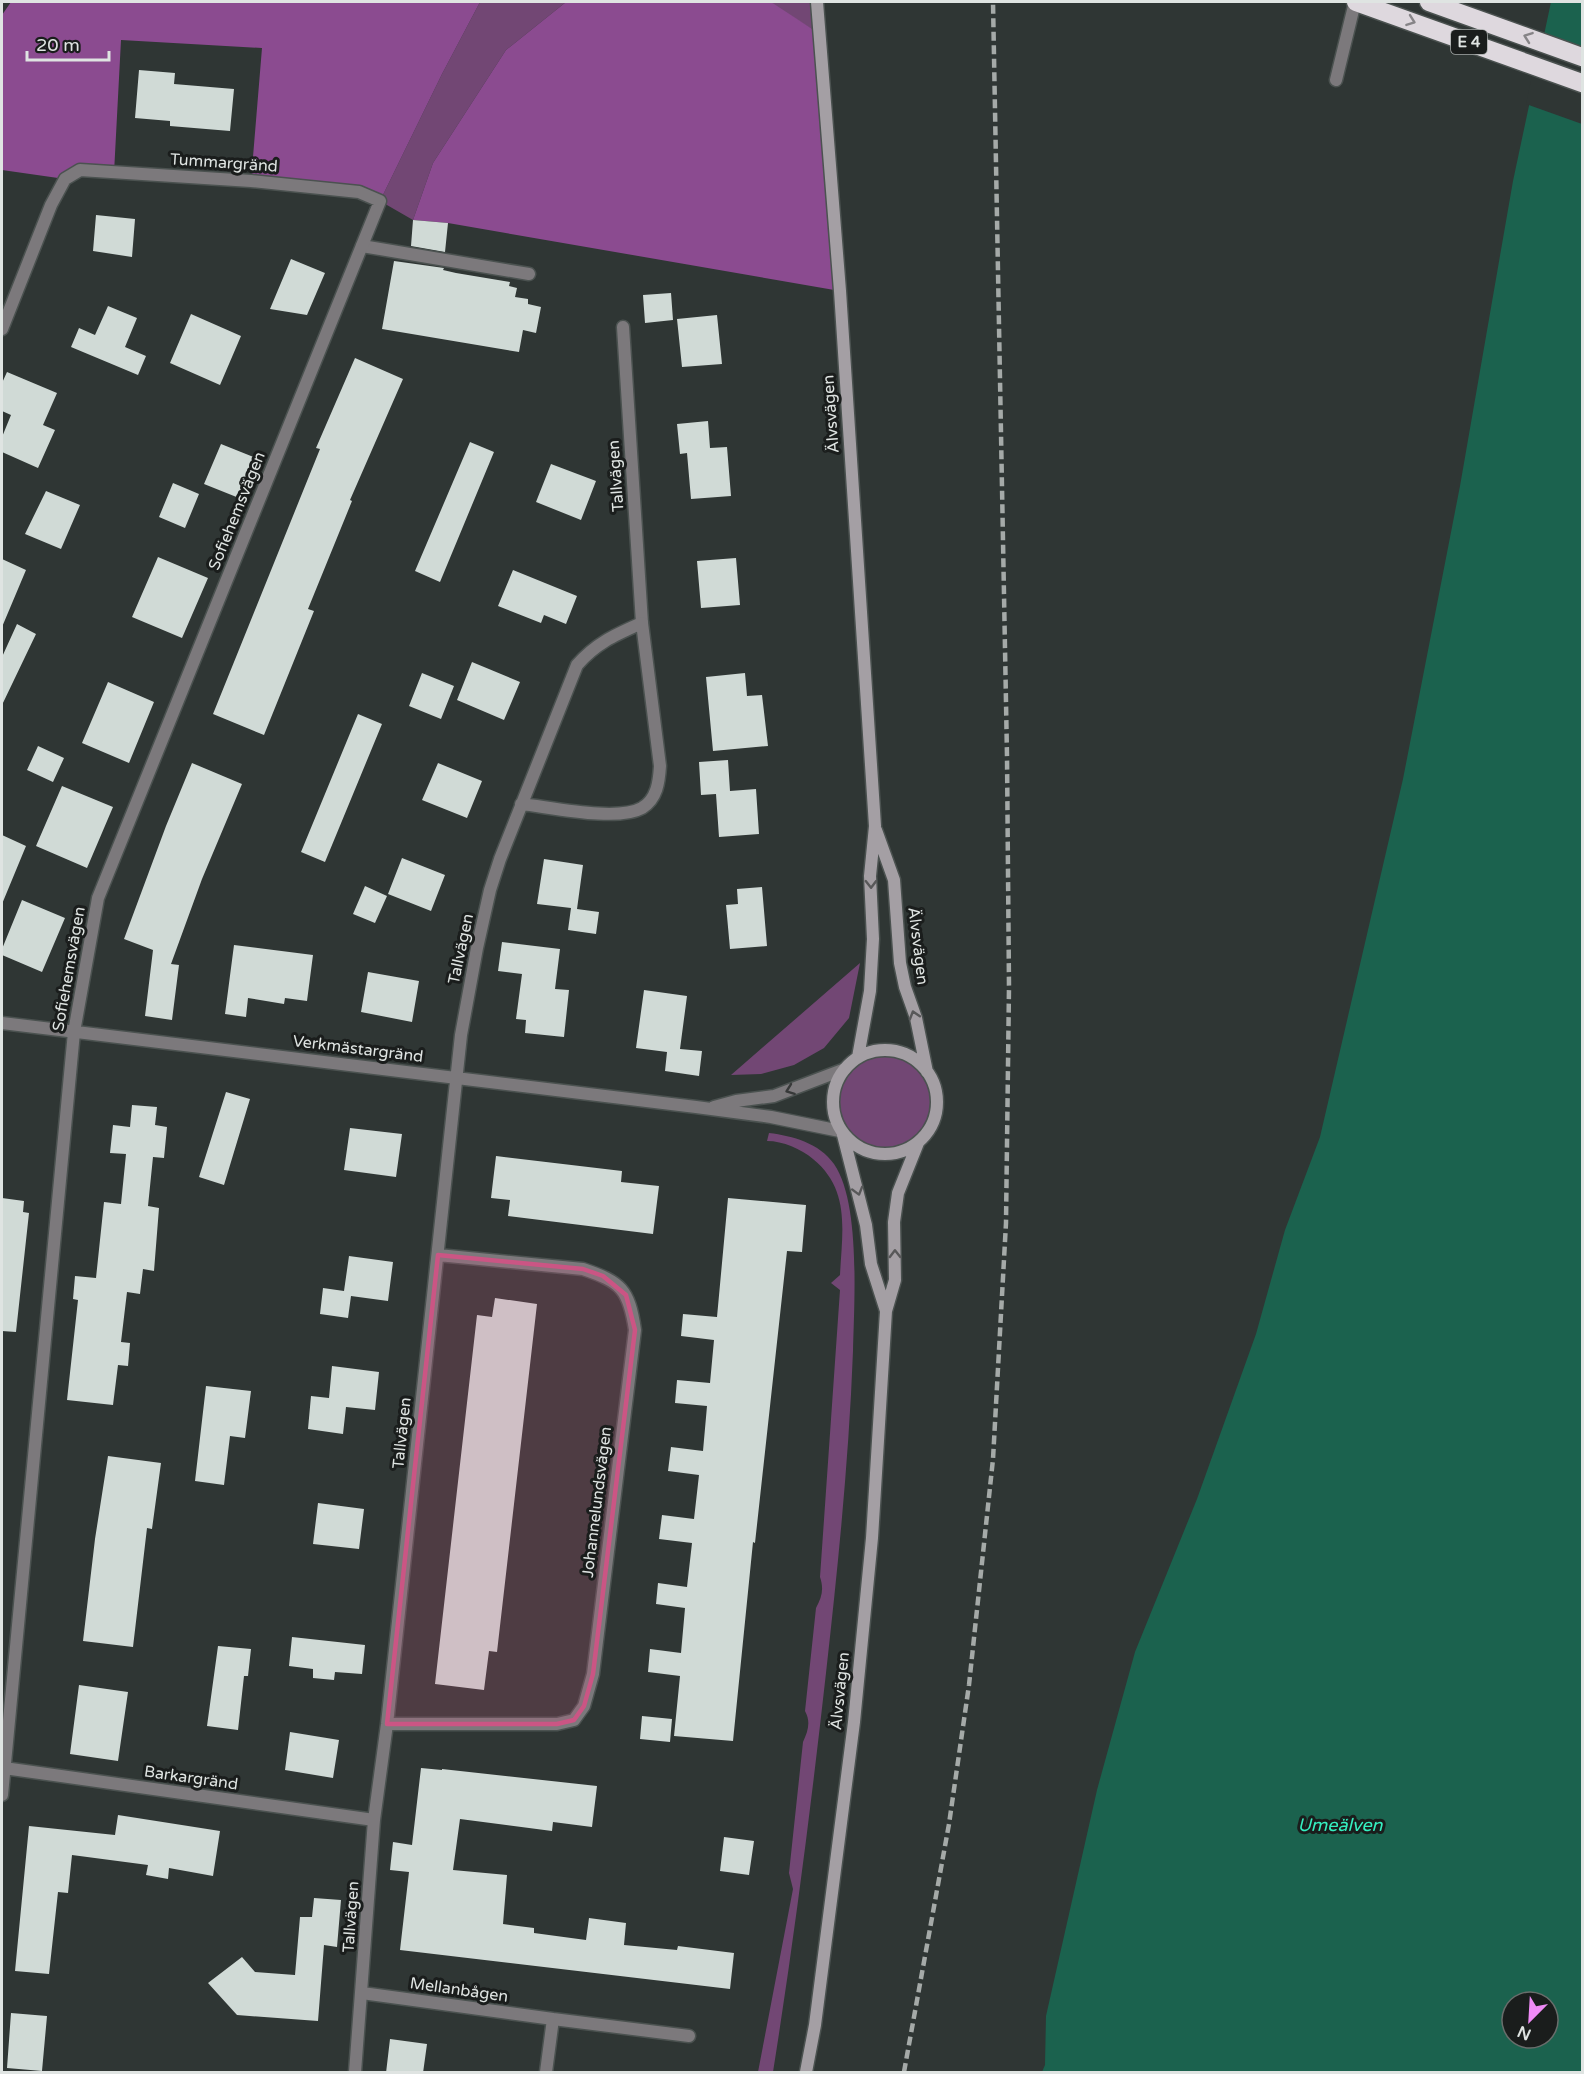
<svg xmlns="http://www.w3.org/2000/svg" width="1584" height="2074" font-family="'Varela Round',sans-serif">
  <rect width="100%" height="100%" fill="#2f3634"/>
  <!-- green -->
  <path fill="#724774" d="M480,2h86l-60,48 -73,113 -20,57 -33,-19 62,-127z
    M771,2h46l3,32 -45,-28z
    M860,963l-11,55 -25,30 -30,17 -33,9 -30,1z
    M833 1102a52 52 0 1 1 104 0a52 52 0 1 1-104 0Z
    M769,1133c24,3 50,10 65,31 27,39 20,140 19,187 -4,107 -15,215 -27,322 -15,134 -32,267 -53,399h-15l35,-183 -4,-16 14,-131c5,-11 8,-20 2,-31l11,-103c6,-11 8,-19 4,-31l20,-287 -9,-7 9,-8c2,-43 11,-85 -27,-116 -12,-10 -30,-18 -46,-18z"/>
  <!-- forest -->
  <path fill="#8b4b90" d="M11,2h469l-38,72 -62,127 -129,-20 11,-133 -141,-8 -7,133 -34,-3 -15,9 -63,-9v-155z
    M566,2h205l49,32 20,257 -392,-68 -35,-3 20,-57 73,-113z"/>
  <!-- water -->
  <path fill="#1b624e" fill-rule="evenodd" d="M1551,2h31v2070h-540l3,-7 1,-49 51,-226 38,-138 62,-153 59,-165 29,-104 35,-93 83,-358 57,-293 53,-305zM1512,2002h36v36h-36z"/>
  <!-- pier -->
  <path fill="#2f3634" d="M1541,33l41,14v77l-56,-20z"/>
  <!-- building -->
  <path fill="#d0dad6" d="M139,70l36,3 -1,11 60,5 -4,42 -60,-5v-5l-35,-3z
    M96,215l39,4 -3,38 -39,-6z
    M413,220l35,3 -3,29 -34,-6z
    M291,259l34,14 -18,42 -37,-6z
    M394,261l50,7 -1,2 13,3 54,9 -1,4 8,2 -2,9 13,2v5l13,3 -5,26 -13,-3 -4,22 -137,-23z
    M671,293l2,27 -28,3 -2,-28z
    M108,306l29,12 -12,29 21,9 -8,19 -67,-28 8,-19 16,7z
    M191,314l50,22 -21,49 -50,-22z
    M717,315l5,49 -40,3 -5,-48z
    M355,358l48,21 -53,121 2,1 -44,108 6,2 -50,124 -51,-21 107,-265 -4,-1z
    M7,372l50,21 -14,32 12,5 -17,38 -36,-16v-15l9,-22 -9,-4v-28z
    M708,421l2,27 17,-1 4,49 -40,3 -4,-46 -7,1 -3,-30z
    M470,442l24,10 -54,130 -25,-11z
    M221,444l35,14 -17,40 -35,-14z
    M551,464l45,17 -15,39 -45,-18z
    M173,483l26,11 -14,34 -26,-11z
    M46,491l34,14 -19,44 -36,-15z
    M158,557l50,21 -26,60 -50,-21z
    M736,558l4,47 -39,3 -4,-47z
    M2,559l24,11 -24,57z
    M513,570l64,26 -11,28 -22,-9 -3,8 -43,-17z
    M17,624l19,10 -34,71v-48z
    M472,662l48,20 -16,38 -47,-20z
    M422,673l32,13 -13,33 -32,-13z
    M745,673l2,23 15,-1 6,51 -55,5 -7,-74z
    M108,682l46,20 -25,61 -47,-20z
    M358,714l24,10 -57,138 -24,-10z
    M38,746l26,12 -11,24 -26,-12z
    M728,760l2,31 26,-2 3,45 -40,3 -3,-43 -15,1 -2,-33z
    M192,763l50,21 -40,95 -31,85 8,1 -7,55 -27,-4 8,-66 -29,-11 42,-113z
    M438,763l44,18 -15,37 -45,-18z
    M62,786l51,21 -26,61 -51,-22z
    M2,835l24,11 -24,58z
    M402,858l43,17 -14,36 -43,-17z
    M544,859l39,6 -6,44 22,3 -3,22 -28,-4 3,-22 -34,-4z
    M365,886l22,10 -12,27 -22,-9z
    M762,887l5,59 -37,3 -4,-44 12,-1 -1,-15z
    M22,900l43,18 -23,54 -40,-17v-6z
    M502,942l58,7 -5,40 14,1 -5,47 -39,-4 1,-13 -10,-1 6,-45 -24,-3z
    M234,945l79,10 -6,46 -22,-3 -1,6 -36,-6 -2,19 -21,-3z
    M368,972l51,9 -7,41 -51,-10z
    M644,990l43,6 -7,53 22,2 -3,25 -34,-5 2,-19 -31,-4z
    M226,1092l24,7 -26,86 -25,-8z
    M132,1105l25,2 -2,18 12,2 -3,31 -11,-1 -5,49 11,2 -5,63 -11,-2 -3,25 -13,-2 -6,50 9,1 -2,23 -10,-1 -5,40 -46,-5 11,-100 -5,-1 2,-23 21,2 8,-76 17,2 5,-50 -16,-1 3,-28 17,2z
    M350,1128l52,6 -6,43 -52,-7z
    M496,1156l126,15 -1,11 38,4 -6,48 -145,-18 2,-16 -19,-2z
    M2,1198l22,3 -1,11 6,1 -13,119 -14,-1z
    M728,1198l78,7 -4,47 -15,-1 -32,292 -2,-1 -20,199 -59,-5 6,-60 -32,-4 2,-23 31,4 4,-45 -29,-4 2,-21 29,4 5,-44 -33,-4 3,-24 32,4 5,-44 -31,-4 3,-24 32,4 4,-45 -32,-3 2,-23 33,3 4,-43 -33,-4 2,-22 34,3z
    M349,1256l44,6 -5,39 -37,-5 -3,22 -28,-4 3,-26 21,3z
    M495,1298l42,6 -40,348 -8,-1 -5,39 -49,-6 42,-369 15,2z
    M332,1366l47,6 -4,38 -29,-3 -3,27 -35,-5 3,-33 18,2z
    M206,1386l45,5 -6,47 -15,-2 -6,49 -29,-4z
    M108,1456l53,7 -9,66 -5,-1 -14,119 -50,-6 12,-102z
    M318,1503l46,6 -5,40 -46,-5z
    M292,1637l73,8 -3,29 -27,-2 -1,8 -21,-2v-9l-24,-3z
    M218,1646l33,3 -3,27h-4l-6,54 -31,-4z
    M79,1685l49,7 -10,69 -48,-7z
    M642,1716l30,3 -2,23 -30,-3z
    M290,1732l49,8 -6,38 -48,-8z
    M421,1768l21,2v-1l155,17 -5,41 -39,-5 -1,9 -92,-12 -7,51 54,5 -4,49 31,4v5l52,7 3,-22 37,5 -2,22 53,5 1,-4 56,7 -4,36 -330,-39 9,-78 -19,-2 3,-28 19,3z
    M118,1815l102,16 -7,45 -44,-8 -1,11 -22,-4 2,-10 -76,-10 -4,38 -10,-1 -9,82 -34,-3 14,-145 86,9z
    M724,1837l30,4 -5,34 -29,-4z
    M314,1898l27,2 -4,47 -13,-2 -6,76 -81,-6 -29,-32 34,-26 13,15 40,3 5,-58h12z
    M11,2013l36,3 -5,55 -35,-3z
    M390,2039l37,5 -4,29h-37z"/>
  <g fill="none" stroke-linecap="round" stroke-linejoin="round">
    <!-- lane casing -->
    <g stroke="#4b5250" stroke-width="15">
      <path id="lane" d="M1336,80l19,-78
        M362,246l167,28
        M623,327l19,296"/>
    </g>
    <!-- street casing -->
    <g stroke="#4b5250" stroke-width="15">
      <path id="street" d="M2,329l49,-124 14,-26 15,-9 171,11 108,11 21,9 -282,697 -24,134 -72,763
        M2,1023l694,84 75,10 69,14
        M714,1107l22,-6 38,-5 71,-27
        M387,1724h170l17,-4 10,-14 9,-32 42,-344c-6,-41 -14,-48 -52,-61l-145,-14
        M4,1768l370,52
        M362,1993l191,26 -7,53
        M553,2019l136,17
        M355,2072l19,-252 13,-96 74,-689 16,-87 13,-58 10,-31 77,-194c19,-22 38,-30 65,-42l18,143c-1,16 -3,33 -18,42 -25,14 -92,-1 -121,-4"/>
    </g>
    <!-- secondary casing -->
    <g stroke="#4b5250" stroke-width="15">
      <path id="secondary" d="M817,2l23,289 35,535 -5,50 3,63 -3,52 -12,66
        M876,830l18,50 6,83 5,24 11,31 11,54
        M833 1102a52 52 0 1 1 104 0a52 52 0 1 1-104 0Z
        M843,1135l23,90 5,39 15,47
        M806,2072l9,-47 39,-303 18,-184 14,-227 9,-31 -1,-58 4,-29 20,-50"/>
    </g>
    <!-- highway casing -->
    <g stroke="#4b5250" stroke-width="21">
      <path id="highway" d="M1356,2l226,81
        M1429,2l153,55"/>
    </g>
    <!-- lane -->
    <use href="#lane" stroke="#7c797c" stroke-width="12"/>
    <!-- street -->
    <use href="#street" stroke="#7c797c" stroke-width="12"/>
    <!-- secondary -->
    <use href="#secondary" stroke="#a49fa4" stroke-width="12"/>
    <!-- highway -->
    <use href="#highway" stroke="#ded8de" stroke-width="18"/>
    <!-- rail -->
    <path stroke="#a5aaa8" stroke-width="4.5" stroke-dasharray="9 4.5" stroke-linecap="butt" d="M904,2072l45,-248 20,-139 24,-226 13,-236 3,-236 -2,-231 -14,-754"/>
  </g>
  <!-- one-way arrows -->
  <defs><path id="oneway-chevron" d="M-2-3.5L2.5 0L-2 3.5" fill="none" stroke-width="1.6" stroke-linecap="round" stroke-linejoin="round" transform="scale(1.5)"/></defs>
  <g stroke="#868487">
    <use href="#oneway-chevron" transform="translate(1411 21) rotate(20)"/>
    <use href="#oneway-chevron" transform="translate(1528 37) rotate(-160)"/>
  </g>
  <g stroke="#585859">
    <use href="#oneway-chevron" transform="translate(871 884) rotate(89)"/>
    <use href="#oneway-chevron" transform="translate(914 1015) rotate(-107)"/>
    <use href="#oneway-chevron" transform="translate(858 1191) rotate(74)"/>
    <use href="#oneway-chevron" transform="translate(895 1254) rotate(-91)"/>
  </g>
  <use stroke="#373939" href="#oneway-chevron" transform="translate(790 1090) rotate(160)"/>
  <!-- marked area -->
  <path fill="#cb5584" fill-opacity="0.2" stroke="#cb5584" stroke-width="4.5" stroke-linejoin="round" d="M438,1255l145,14 20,7 23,19 9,35 -42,344 -9,32 -10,14 -17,4h-170z"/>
  <g text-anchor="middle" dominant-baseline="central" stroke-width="6" stroke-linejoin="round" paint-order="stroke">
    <!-- shield labels -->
    <rect fill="#1a1d1c" stroke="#a4a8a7" stroke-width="1.5" x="1451" y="30" width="36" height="24" rx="4.5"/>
    <g font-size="15" font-weight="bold" fill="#dfe4e2">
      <text x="1469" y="42">E 4</text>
    </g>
    <!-- street labels -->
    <g font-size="16" fill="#dfe4e2" stroke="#1a1d1c">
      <text transform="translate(224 163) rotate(4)">Tummargränd</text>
      <text transform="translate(831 414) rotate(-94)">Älvsvägen</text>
      <text transform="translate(616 476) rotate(-94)">Tallvägen</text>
      <text transform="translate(237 511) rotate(-68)">Sofiehemsvägen</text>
      <text transform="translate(918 946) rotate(83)">Älvsvägen</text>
      <text transform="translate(461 949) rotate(-78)">Tallvägen</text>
      <text transform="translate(69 969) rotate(-80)">Sofiehemsvägen</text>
      <text transform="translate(358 1049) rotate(7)">Verkmästargränd</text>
      <text transform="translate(402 1433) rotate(-84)">Tallvägen</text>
      <text transform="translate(597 1502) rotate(-83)">Johannelundsvägen</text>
      <text transform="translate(840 1691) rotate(-84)">Älvsvägen</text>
      <text transform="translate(191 1778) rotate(8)">Barkargränd</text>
      <text transform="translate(351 1917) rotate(-86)">Tallvägen</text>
      <text transform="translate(459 1990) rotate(8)">Mellanbågen</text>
    </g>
    <!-- water labels -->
    <g font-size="18" font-style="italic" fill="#35efc0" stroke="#1a1d1c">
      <text x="1340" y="1825">Umeälven</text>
    </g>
  </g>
  <!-- border -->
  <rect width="1584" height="2074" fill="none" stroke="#dfe4e2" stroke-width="6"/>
  <!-- north arrow -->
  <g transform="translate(1530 2020) rotate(204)"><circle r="28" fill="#1a1d1c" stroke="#696d6b" stroke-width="1.5"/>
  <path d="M0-4.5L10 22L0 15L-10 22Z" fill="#ef8bf6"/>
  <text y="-9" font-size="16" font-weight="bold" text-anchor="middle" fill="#dfe4e2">N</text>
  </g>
  <!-- scale -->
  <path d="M27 51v9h82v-9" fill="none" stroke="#dfe4e2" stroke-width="3"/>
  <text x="36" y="51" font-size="18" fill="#dfe4e2" stroke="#1a1d1c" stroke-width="4.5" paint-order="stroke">20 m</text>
</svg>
